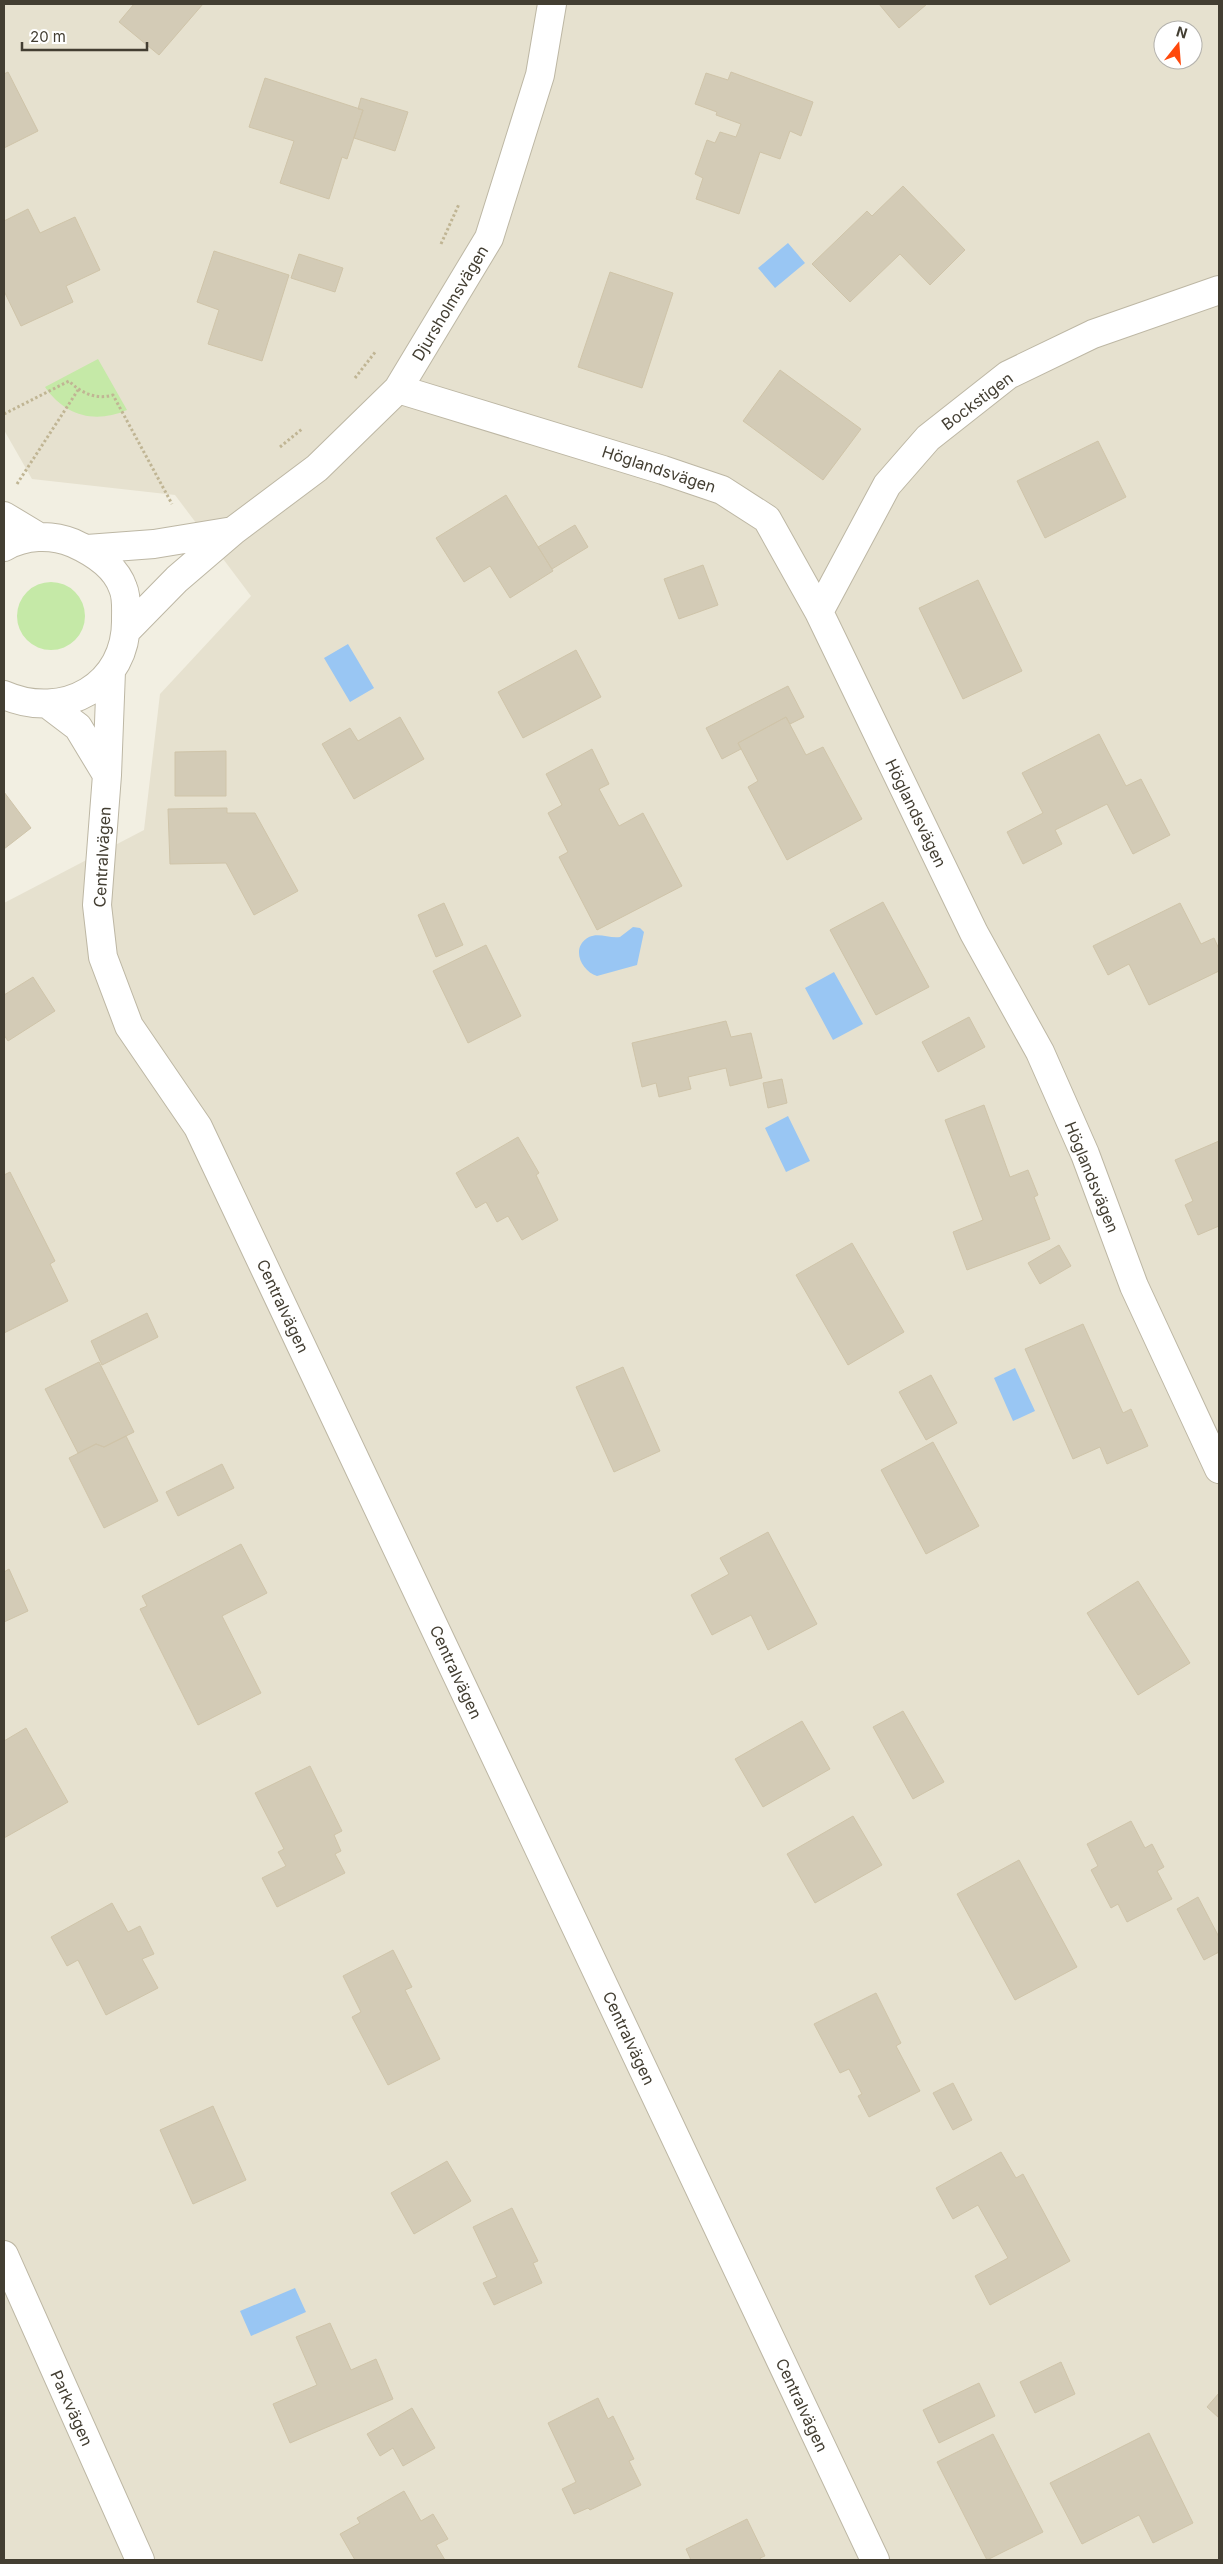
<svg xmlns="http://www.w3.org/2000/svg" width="1223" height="2564" font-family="Inter,sans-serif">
  <rect width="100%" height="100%" fill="#f2efe2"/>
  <!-- residential -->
  <path fill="#e6e1cf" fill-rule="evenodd" d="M4,4h1215v2556h-1215v-1657l140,-73 16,-136 91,-98 -76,-101 -143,-16 -28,-49zM1163,30h30v30h-30z"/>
  <!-- green -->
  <path fill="#c5e9a7" d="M98,359l29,51c-32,14 -62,6 -82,-23z
    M17 616a34 34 0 1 1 68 0a34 34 0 1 1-68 0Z"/>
  <!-- water -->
  <path fill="#99c6f3" d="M788,243l17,20 -30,25 -17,-20z
    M348,644l26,44 -24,14 -26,-44z
    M633,927l7,1 4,4 -7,33 -40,11c-16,-5 -27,-29 -8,-39 10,-5 21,2 31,0z
    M834,972l29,52 -30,16 -28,-52z
    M788,1116l22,45 -24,11 -21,-44z
    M1015,1368l20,43 -22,10 -19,-43z
    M295,2288l11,24 -55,24 -11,-25z"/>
  <!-- building -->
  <path fill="#d3cbb6" stroke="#cfc4a9" d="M134,4h69l-44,51 -40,-33z
    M879,4h48l-28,24z
    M8,72l30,59 -34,17v-74z
    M731,72l82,30 -12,34 -11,-5 -10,28 -20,-7 -21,62 -43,-15 7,-21 -8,-4 12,-34 8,3 5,-11 16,5 5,-13 -25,-9 1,-3 -22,-8 11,-31 22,7z
    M265,78l98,32 -16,49 -5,-2 -13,42 -49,-16 14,-42 -45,-14z
    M361,98l47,14 -13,39 -41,-13 9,-28 -5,-1z
    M903,186l62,64 -35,35 -30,-31 -50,48 -38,-38 55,-53 5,5z
    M28,209l12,24 35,-16 25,53 -34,16 7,16 -52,24 -17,-35v-70z
    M214,251l75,24 -27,86 -54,-17 11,-34 -22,-8z
    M299,254l44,14 -8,24 -44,-14z
    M610,272l63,21 -31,95 -64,-21z
    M780,370l81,59 -38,51 -80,-59z
    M1098,441l28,56 -81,41 -28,-57z
    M506,495l47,76 -43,27 -20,-32 -26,16 -28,-44z
    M575,525l13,22 -36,22 -14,-22z
    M703,565l15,40 -39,14 -15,-40z
    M978,580l44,91 -59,28 -44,-91z
    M576,650l25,47 -78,41 -25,-46z
    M788,686l16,31 -14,7 -4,-7 -48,26 3,6 -19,10 -16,-31z
    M400,717l24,42 -70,40 -32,-55 28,-16 8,13z
    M786,717l20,38 17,-8 39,72 -75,41 -39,-73 10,-6 -20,-38z
    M1099,734l27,52 15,-7 29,56 -37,19 -26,-50 -52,26 7,14 -39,20 -16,-32 36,-19 -21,-40z
    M592,749l17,35 -10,5 20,37 24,-13 39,73 -85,44 -38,-73 9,-5 -20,-39 14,-8 -16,-31z
    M226,751v45h-51v-44z
    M4,792l27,36 -27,21z
    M227,808v5h28l43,78 -44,24 -28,-52 -56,1 -2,-55z
    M883,902l46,85 -53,28 -46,-85z
    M444,903l19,42 -27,12 -18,-42z
    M1180,903l21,41 13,-6 5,11v22l-70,34 -20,-41 -21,11 -15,-29z
    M486,945l35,71 -53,27 -35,-72z
    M33,977l22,34 -47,30 -4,-6v-40z
    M969,1017l16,30 -47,25 -16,-30z
    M726,1021l5,16 20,-4 11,45 -32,8 -4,-18 -38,9 3,12 -32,8 -3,-14 -14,4 -10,-44z
    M782,1079l5,24 -19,5 -5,-25z
    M984,1105l26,72 18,-7 10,25 -4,2 16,42 -83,31 -14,-38 30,-12 -38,-100z
    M518,1137l21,36 -3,2 22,45 -36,20 -14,-24 -11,6 -11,-20 -10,6 -20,-35z
    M1219,1141v85l-21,9 -13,-30 8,-4 -18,-41z
    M10,1172l45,89 -5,3 18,37 -64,32v-158z
    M852,1243l52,89 -56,33 -52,-90z
    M1059,1245l12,21 -31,18 -12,-21z
    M147,1313l11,24 -56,28 -11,-24z
    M1083,1324l40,89 8,-4 17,37 -41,18 -7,-17 -27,12 -48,-110z
    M99,1362l35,70 -30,15 -8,-3 -18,9 -33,-64z
    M623,1367l37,84 -46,21 -38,-85z
    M931,1375l26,48 -31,17 -27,-48z
    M126,1436l32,65 -54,27 -35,-70 27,-14 8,3z
    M933,1442l46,84 -53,28 -45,-84z
    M222,1464l12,24 -56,28 -12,-24z
    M768,1532l49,92 -49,26 -17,-35 -39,20 -21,-40 38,-21 -9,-16z
    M241,1544l26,49 -45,23 39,77 -63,32 -58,-116 7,-3 -5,-10z
    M9,1569l19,42 -24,11v-50z
    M1138,1581l52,82 -52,32 -51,-82z
    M903,1711l41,71 -31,17 -40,-72z
    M802,1721l28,48 -67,38 -28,-48z
    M26,1728l42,74 -64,36v-97z
    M310,1766l32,65 -8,4 7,16 -6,3 10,19 -68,34 -15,-29 24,-12 -8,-14 6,-3 -29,-56z
    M853,1816l29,49 -67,38 -28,-49z
    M1131,1821l14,27 7,-4 12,23 -7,4 15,28 -45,23 -9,-18 -7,4 -20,-38 7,-4 -11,-22z
    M1019,1860l58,107 -62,33 -58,-106z
    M1198,1897l21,40v15l-15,8 -27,-51z
    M112,1903l16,29 12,-6 14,28 -12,5 16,29 -52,27 -28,-55 -11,6 -16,-29z
    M393,1950l19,37 -7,3 35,69 -52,26 -36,-68 9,-5 -18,-36z
    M876,1993l25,50 -5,3 24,45 -51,26 -11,-21 4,-2 -13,-25 -9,4 -26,-49z
    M953,2083l19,37 -19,10 -20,-37z
    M213,2106l33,74 -53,24 -33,-74z
    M1001,2152l15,26 7,-4 47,87 -80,44 -15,-29 33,-18 -30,-53 -25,14 -17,-31z
    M447,2161l24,40 -57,33 -23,-41z
    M512,2208l26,53 -5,2 9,20 -48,22 -11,-22 14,-6 -24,-50z
    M330,2323l21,47 25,-11 17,40 -103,44 -17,-39 44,-19 -21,-48z
    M1061,2362l14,32 -40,19 -15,-31z
    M979,2383l16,33 -56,27 -16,-33z
    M1219,2393v25l-12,-11z
    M598,2398l10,21 5,-3 21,43 -5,2 12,24 -51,25 -2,-2 -14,6 -12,-25 14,-7 -28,-59z
    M412,2408l23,40 -32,18 -10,-18 -13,8 -13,-22z
    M1149,2433l44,90 -40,20 -14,-28 -57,29 -32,-61z
    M993,2434l50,98 -56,28 -50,-98z
    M404,2491l17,30 12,-7 15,25 -12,6 9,15h-90l-15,-26 20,-11 -3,-5z
    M747,2519l18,37 -5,2 1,2h-70l-5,-11z"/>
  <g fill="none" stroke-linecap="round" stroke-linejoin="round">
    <!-- minor casing -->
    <g stroke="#bdb7a4" stroke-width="30">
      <path id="minor" d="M398,389l265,81 59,20 45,29 52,93 155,321 66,119 45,102 49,132 85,183
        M4,516l35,21
        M4,547c21,-12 47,-13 69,-4 20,9 43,24 50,45 4,9 3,21 3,30 2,68 -63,103 -122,77
        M87,549l67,-5 79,-13
        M819,612l68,-127 41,-47 80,-63 85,-41 126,-44
        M127,630l50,-51 56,-48 84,-63 81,-79 91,-151 51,-163 12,-71
        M111,671l-4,104 -10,130 6,52 26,69 69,101 677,1433
        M49,705l29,22 29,48
        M4,2255l136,305"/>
    </g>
    <!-- path -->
    <path stroke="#c0b594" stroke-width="3" stroke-dasharray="2.5 2.5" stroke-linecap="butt" d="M441,244l18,-40
      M355,378l21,-27
      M4,414l65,-33c12,12 27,19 44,14l59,109
      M280,447l22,-18
      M17,484l61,-94"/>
    <!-- minor -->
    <use href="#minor" stroke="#fff" stroke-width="28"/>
  </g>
  <g text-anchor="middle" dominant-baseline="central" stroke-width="4.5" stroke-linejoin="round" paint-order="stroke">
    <!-- street labels -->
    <g font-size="16" fill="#433e32" stroke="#fff">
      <text transform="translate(450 303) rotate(-59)">Djursholmsvägen</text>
      <text transform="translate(977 401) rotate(-37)">Bockstigen</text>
      <text transform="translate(659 469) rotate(18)">Höglandsvägen</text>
      <text transform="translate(916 813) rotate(64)">Höglandsvägen</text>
      <text transform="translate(102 857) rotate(-87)">Centralvägen</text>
      <text transform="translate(1092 1177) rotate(68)">Höglandsvägen</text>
      <text transform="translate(283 1306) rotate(65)">Centralvägen</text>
      <text transform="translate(456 1672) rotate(65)">Centralvägen</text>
      <text transform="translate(629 2038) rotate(65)">Centralvägen</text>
      <text transform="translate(802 2405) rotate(65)">Centralvägen</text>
      <text transform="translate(72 2408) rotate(66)">Parkvägen</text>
    </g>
  </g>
  <!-- border -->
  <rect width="1223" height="2564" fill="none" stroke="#433e32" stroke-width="10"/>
  <!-- north arrow -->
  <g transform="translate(1178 45) rotate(17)"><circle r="24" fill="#ffffff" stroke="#b4b2ad"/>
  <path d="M0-4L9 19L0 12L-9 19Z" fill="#ff480b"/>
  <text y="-8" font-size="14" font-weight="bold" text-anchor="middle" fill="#433e32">N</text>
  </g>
  <!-- scale -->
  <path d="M22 42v8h125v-8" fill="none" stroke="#433e32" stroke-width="2.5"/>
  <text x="30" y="42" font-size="15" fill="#433e32" stroke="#ffffff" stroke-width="4" paint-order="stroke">20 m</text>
</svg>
